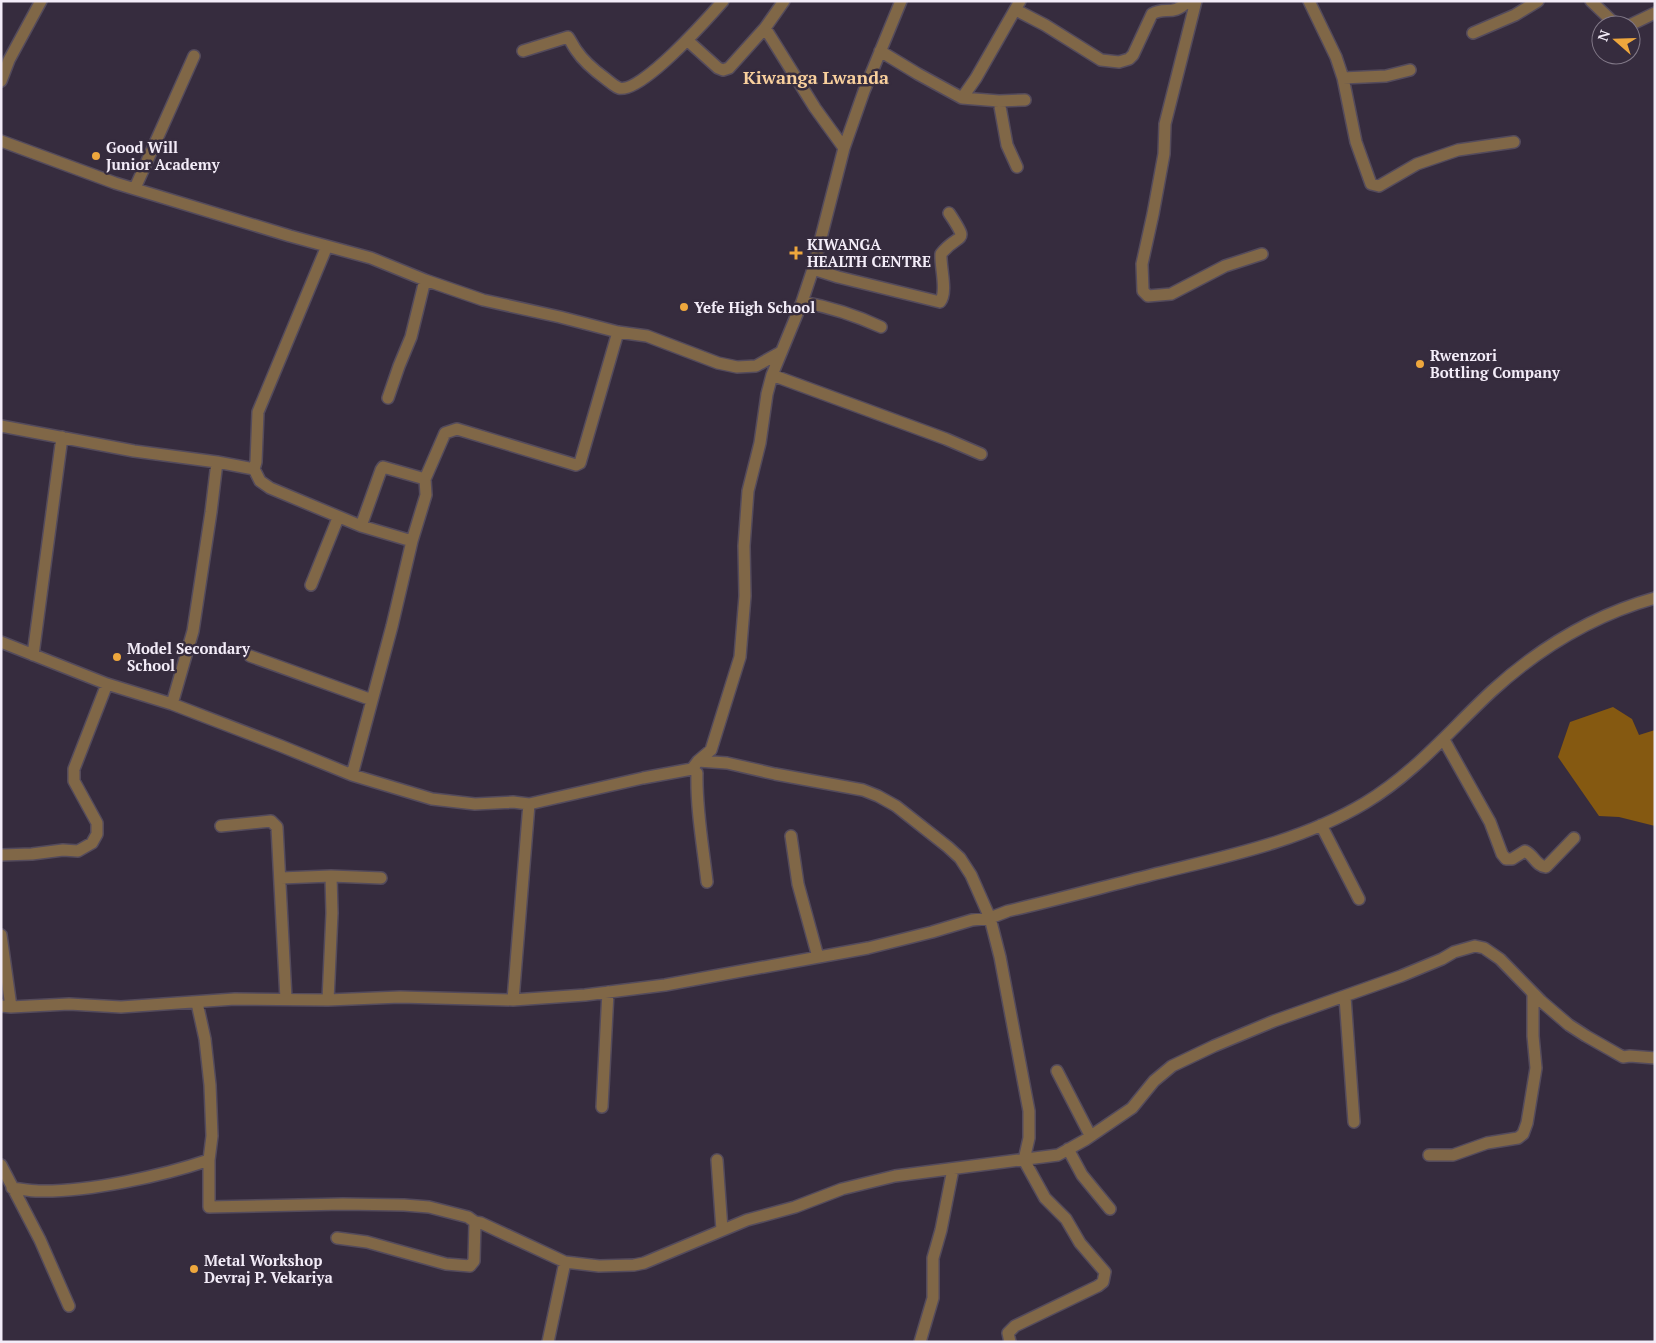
<svg xmlns="http://www.w3.org/2000/svg" width="1656" height="1343" font-family="'PT Serif',serif">
  <rect width="100%" height="100%" fill="#362c3e"/>
  <!-- forest -->
  <path fill="#855911" d="M1613,707l19,12 7,16 16,-5v96l-36,-9 -20,-1 -41,-59 12,-35z"/>
  <g fill="none" stroke-linecap="round" stroke-linejoin="round">
    <!-- minor casing -->
    <g stroke="#544b5c" stroke-width="14">
      <path id="minor" d="M1196,1l-31,123 -1,30 -11,60 -11,50 1,27 5,5 23,-2 54,-28 37,-12
        M1309,1l27,56 7,21 13,64 15,42 8,2 38,-22 41,-14 56,-8
        M1591,1l21,20 7,4
        M1016,10l29,15 56,35 18,2 10,-3 4,-4 19,-41c13,-8 21,3 36,-13
        M1630,25l25,-12
        M765,28l50,80 29,40
        M1473,33l42,-18 23,-14
        M687,40l31,28 5,2 6,-2 36,-40 19,-27
        M523,51l45,-14c3,4 5,9 8,13 8,12 19,21 30,29 4,3 8,7 13,9 21,7 89,-70 104,-87
        M880,51l38,23 44,24 37,3 26,-1
        M1343,78l43,-2 24,-6
        M1,81l8,-21 32,-59
        M962,98l14,-20 44,-77
        M999,101l8,44 10,22
        M1,141l114,42 175,53 81,22 54,22 58,20 77,17 58,15 29,4 71,27 19,4 19,-1 25,-14
        M135,188l59,-132
        M813,269l25,8 102,25c8,-10 0,-35 1,-48 18,-23 30,-8 8,-41
        M802,302c28,5 53,13 79,25
        M772,375l174,64 35,15
        M388,398l11,-32 12,-29 14,-57
        M1,426l133,25 83,11 37,7 2,-7 2,-50 69,-166
        M254,469l6,12 10,7 91,38 51,15
        M361,526l20,-56 2,-3 42,12
        M311,585l27,-67
        M1,642l106,42 65,20 109,42 71,29 80,24 43,5 38,-2 16,2
        M33,655l29,-218
        M250,656l122,44
        M172,704l21,-73 18,-119 6,-50
        M1444,740l46,82 12,32 4,5h6l13,-8c9,4 11,15 21,16l28,-29
        M698,761l29,2 48,11 88,16 15,6 18,10 52,41 12,11 11,17 19,43 10,39 29,154v27l-5,22 21,38 21,21 14,24 25,29 -2,10 -5,4 -83,40 -7,7 2,9
        M692,769l5,4c-1,36 6,73 10,109
        M352,775l40,-149 20,-85 14,-46 -1,-16 20,-46 12,-4 119,36 4,-2 38,-131
        M1321,825l38,74
        M221,826l50,-5 6,6 9,172
        M791,836l7,48 20,73
        M1,855l31,-1 31,-4 15,1 14,-8 5,-9v-11l-23,-42v-12l33,-85
        M281,878l50,-2 50,2
        M1,935l10,72
        M1345,997l9,125
        M328,1000l4,-87 -1,-37
        M513,1000l16,-196 114,-26 49,-9 6,-8 13,-11 29,-93 5,-61 -1,-50 4,-55 12,-48 7,-49 5,-19 30,-73 11,-33 31,-121 20,-57 37,-90
        M197,1003l8,36 5,46 2,51 -3,24v47l134,-3 61,1 25,2 39,10 7,5 6,1 84,39 34,4 35,-1 10,-2 103,-43 48,-13 47,-18 53,-13 163,-21 27,-15 47,-32 22,-27 18,-15 42,-20 60,-25 127,-45 41,-17 12,-7 21,-6 9,2 16,11 41,42 28,24 17,11 37,21 7,-1 25,2
        M1,1006l10,1 58,-3 52,3 114,-8 93,1 72,-3 113,3 72,-5 80,-10 203,-37 64,-16 40,-12 18,-2 18,-7c48,-11 95,-24 143,-36 72,-18 149,-33 214,-72 50,-30 85,-73 127,-112 46,-42 102,-76 163,-93
        M1057,1071l33,64
        M602,1107l6,-115
        M1068,1149l14,26 28,34
        M1429,1155h24l34,-12 31,-5 5,-4 4,-11 9,-55 -3,-32v-42l-2,-3
        M717,1160l5,70
        M1,1165l39,75 29,66
        M12,1188c9,1 18,3 27,3 50,1 123,-15 170,-31
        M337,1238l30,4 79,22 24,2 4,-5 1,-39
        M548,1342l17,-80
        M920,1342l13,-44v-40l8,-28 12,-61"/>
    </g>
    <!-- minor -->
    <use href="#minor" stroke="#806747" stroke-width="11"/>
  </g>
  <!-- markers -->
  <g fill="#eea73d" stroke="#362c3e" stroke-width="2">
    <circle cx="96" cy="156" r="5"/>
    <path d="M793.5 245.5h5v5h5v5h-5v5h-5v-5h-5v-5h5z"/>
    <circle cx="684" cy="307" r="5"/>
    <circle cx="1420" cy="364" r="5"/>
    <circle cx="117" cy="657" r="5"/>
    <circle cx="194" cy="1269" r="5"/>
  </g>
  <g text-anchor="middle" dominant-baseline="central" stroke-width="5" stroke-linejoin="round" paint-order="stroke">
    <!-- poi labels -->
    <g font-size="15" font-weight="bold" fill="#f3ecf8" stroke="#362c3e" text-anchor="start">
      <text x="106" y="147">Good Will<tspan x="106" dy="17">Junior Academy</tspan></text>
      <text x="807" y="244">KIWANGA<tspan x="807" dy="17">HEALTH CENTRE</tspan></text>
      <text x="694" y="307">Yefe High School</text>
      <text x="1430" y="355">Rwenzori<tspan x="1430" dy="17">Bottling Company</tspan></text>
      <text x="127" y="648">Model Secondary<tspan x="127" dy="17">School</tspan></text>
      <text x="204" y="1260">Metal Workshop<tspan x="204" dy="17">Devraj P. Vekariya</tspan></text>
    </g>
    <!-- quarter labels -->
    <g font-size="18" font-weight="bold" fill="#f9d09d" stroke="#362c3e">
      <text x="816" y="77">Kiwanga Lwanda</text>
    </g>
  </g>
  <!-- border -->
  <rect width="1656" height="1343" fill="none" stroke="#f3ecf8" stroke-width="5"/>
  <!-- north arrow -->
  <g transform="translate(1616 40) rotate(290)"><circle r="24" fill="#362c3e" stroke="#827988"/>
  <path d="M0-4L9 19L0 12L-9 19Z" fill="#eea73d"/>
  <text y="-8" font-size="14" font-weight="bold" text-anchor="middle" fill="#f3ecf8">N</text>
  </g>
</svg>
